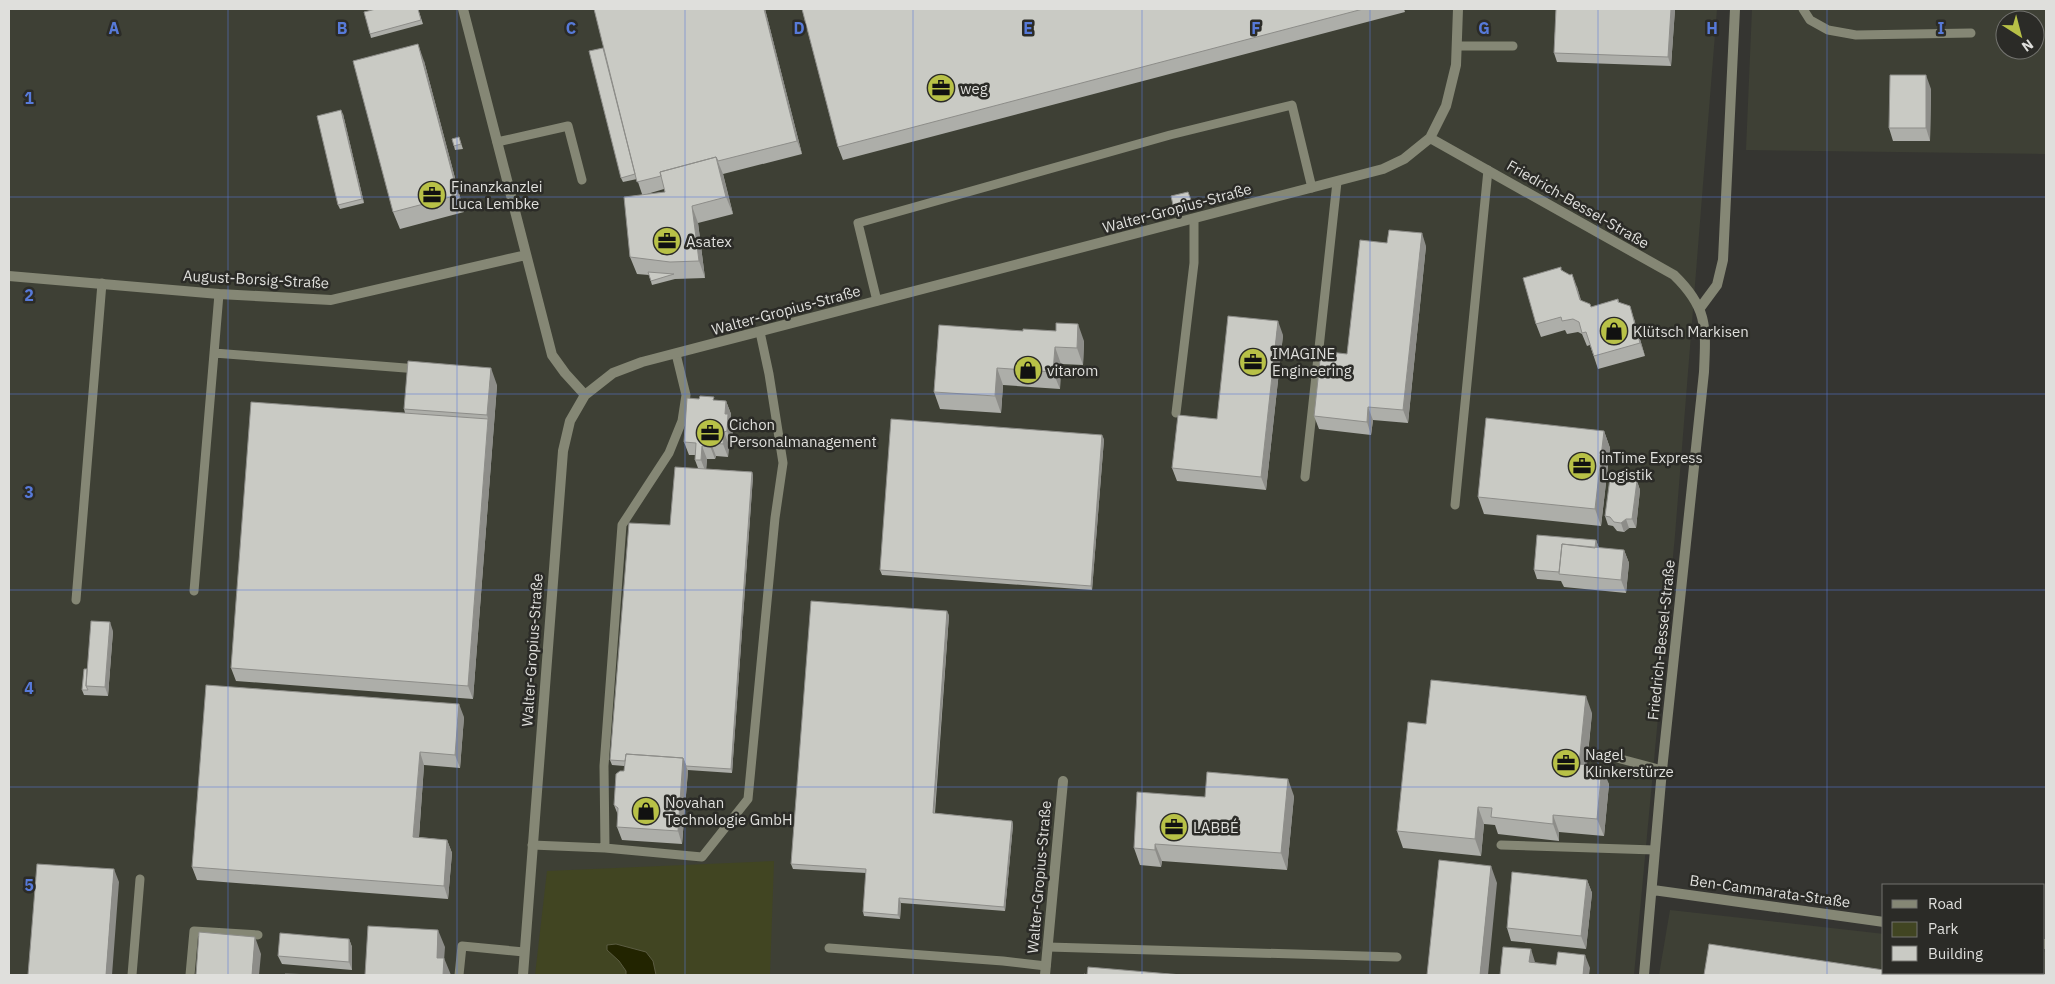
<svg xmlns="http://www.w3.org/2000/svg" width="2055" height="984" font-family="'IBM Plex Sans',sans-serif">
  <rect width="100%" height="100%" fill="#353531"/>
  <!-- built -->
  <path fill="#3e4035" fill-rule="evenodd" d="M9,9h1708l-42,526 -41,440h-1625z
    M1752,9h294v145l-300,-4zM2005,20h30v30h-30z
    M1670,910l214,24v39h160v-21h2v23h-387z"/>
  <!-- green -->
  <path fill="#414522" d="M774,861l-4,113 22,1h-257l12,-104z"/>
  <!-- water -->
  <path fill="#222400" stroke="#5b5c42" d="M616,944l30,8 7,9 3,14h-30v-4l-7,-10 -12,-11v-5z"/>
  <g fill="none" stroke-linecap="round" stroke-linejoin="round">
    <!-- service -->
    <path stroke="#858775" stroke-width="9" d="M1803,9l7,11 18,10 28,5 115,-2
      M1457,46h56
      M497,142l71,-16 14,54
      M877,301l-19,-78 312,-88 122,-30 20,83
      M214,353l204,16
      M1176,413l18,-150v-44
      M1305,477l32,-295
      M1455,505l33,-335
      M194,591l25,-297
      M76,600l26,-317
      M1606,755l56,15
      M532,845l73,3 97,9 46,-58 27,-281 8,-55 -14,-89 -9,-42
      M1501,845l154,5
      M605,848l-1,-82 18,-241 47,-72 13,-32 4,-26 -10,-41
      M1048,947l349,10
      M829,948l174,13 43,5
      M132,975l8,-96
      M190,975l4,-44 64,4
      M459,975l3,-29 62,6"/>
    <!-- minor -->
    <path stroke="#858775" stroke-width="10" d="M463,9l89,346 13,18 20,22
      M1430,138l244,137c34,33 32,52 30,97l-42,398 -18,205
      M9,276l210,18 112,6 195,-45
      M1700,308l17,-23 6,-25 12,-251
      M1653,890l231,32
      M2044,944h2
      M523,975l40,-524 7,-30 15,-26 28,-22 29,-11 741,-193 21,-10 26,-21 16,-32 10,-41 2,-56
      M1045,975l18,-194"/>
  </g>
  <!-- wall -->
  <path fill="#adaea9" fill-rule="evenodd" d="M376,9h42l5,15 -52,14 -1,-4z
    M765,9l37,145 -79,20 10,40 -35,9 7,55 -30,1 -23,6 -3,-10 -12,-1 -7,-17 12,-63 -5,-15 -14,3 -2,-4 -18,-130zM664,189l1,3 -18,2z
    M802,9h602l1,3 -562,148 -5,-13z
    M1556,9h119l-4,57 -114,-4 -3,-9z
    M424,61l40,151 -64,17 -7,-17z
    M1931,89l-1,52h-37l-4,-13z
    M343,114l21,89 -24,6 -2,-4z
    M459,137l4,12 -8,1 -1,-4z
    M1188,192l4,13 -17,4 -2,-4z
    M1426,246l-18,177 -35,-3 -2,15 -52,-6 -5,-13 33,-62z
    M1562,270l15,17 4,14 10,6 27,-8 1,3 15,17 11,37 -47,13 -8,-24 -3,1 -5,-12 -4,-2 -11,2 -2,-4 -24,7 -5,-13z
    M939,325l145,16 -1,24 -22,-1 -1,25 -57,-4 -2,28 -61,-4 -6,-17z
    M1283,335l-17,155 -89,-9 -5,-13 45,-49z
    M497,385l-24,314 -237,-18 -5,-13 174,-255 -1,-4z
    M715,400l11,1 5,13v6l2,7 -1,17 -3,1 -1,12 -12,-1 -1,3h-8l-1,10 46,3 1,4 -21,297 -44,-3 -6,74 -60,-4 -5,-13 1,-12 -4,-10 10,-34v-5l-12,-1 -2,-5 60,-235 28,-57 -3,-8v-5h-6l-5,-13z
    M1604,431l6,17 -9,78 -117,-12 -6,-17z
    M1104,439l-12,151 -210,-15 -2,-5z
    M1637,481l3,9 -4,38h-7l-5,4 -7,-1 -4,-5 -5,-1 -3,-9z
    M1596,540l3,8 25,2 5,13 -3,30 -62,-6 -3,-6 -24,-2 -3,-9z
    M949,615l-14,198 77,8 1,4 -8,86 -104,-8 -1,16 -36,-3 -1,-4 3,-39 -73,-4 -2,-5z
    M113,631l-5,65 -24,-1 -2,-5 5,-21z
    M1592,713l-5,52 22,19 -5,52 -45,-4v9l-61,-7 -3,-9 -11,-1 -3,32 -78,-8 -6,-17 29,-107z
    M464,717l-4,51 -36,-3 -5,72 28,3 5,13 -4,46 -251,-19 -5,-13z
    M1294,796l-7,74 -125,-9 -1,6 -21,-2 -6,-17 71,-51z
    M1587,880l5,13 -6,56 -75,-8 -4,-13z
    M349,939l3,8v23l-70,-6 -4,-8z"/>
  <!-- shaded-wall -->
  <path fill="#8d8d89" d="M764,9h1l37,145 -5,-13z
    M1671,9h4l-4,57 -3,-9z
    M418,44l6,17 40,151 -6,-17z
    M1926,75l5,14 -1,52 -4,-13z
    M341,110l2,4 21,89 -2,-4z
    M716,157l7,17 10,40 -7,-17z
    M692,206l6,17 7,55 -6,-17z
    M1422,233l4,13 -18,177 -5,-13z
    M1572,274l5,13 8,26 -5,-13z
    M1630,306l4,13 11,37 -5,-13z
    M1278,321l5,14 -17,155 -5,-13z
    M1078,324l6,17 -1,24 -6,-17z
    M1055,347l6,17 -1,25 -7,-17z
    M491,368l6,17 -24,314 -5,-13 20,-267 -1,-4z
    M997,368l6,17 -2,28 -6,-17z
    M726,401l5,13v6l2,7 -1,17 -5,-13 -2,-17z
    M1368,407l5,13 -2,15 -4,-13z
    M1604,431l6,17 -9,78 -6,-17z
    M724,432l5,13 -1,12 -5,-13z
    M1102,435l2,4 -12,151 -1,-4z
    M711,443l5,13 -1,3 -5,-13z
    M702,446l5,13 -1,14 -5,-13z
    M752,472l1,4 -21,297 -1,-4z
    M1637,481l3,9 -4,38 -4,-9z
    M1626,519l3,9 -5,4 -3,-9z
    M1596,540l3,9 -4,3z
    M1624,550l5,13 -3,30 -5,-13z
    M947,611l2,4 -15,202 -1,-4z
    M110,622l3,9 -5,65 -3,-9z
    M1586,696l6,17 -7,68 -6,-17z
    M459,704l5,13 -4,51 -5,-13z
    M420,752l4,13 -6,85 -5,-13z
    M683,758l5,13 -6,73 -4,-13z
    M1602,767l7,17 -5,52 -7,-17z
    M1288,779l6,17 -7,74 -6,-17z
    M1478,807l6,17 -3,32 -6,-17z
    M1553,815l6,17v9l-6,-17z
    M1012,821l1,4 -8,86 -1,-4z
    M447,840l5,13 -4,46 -4,-13z
    M1155,844l7,17 -1,6 -6,-17z
    M1491,866l6,17 -9,92h-8z
    M114,869l5,13 -7,93h-6z
    M1587,880l5,13 -6,56 -5,-13z
    M899,898l2,5 -1,16 -2,-4z
    M438,930l7,17 -2,28 -6,-17z
    M255,937l6,17 -2,21h-7z
    M349,939l3,8v23l-3,-8z
    M1531,949l4,13h-6z
    M1585,955l5,13 -1,7h-6z
    M444,958l7,17h-8z"/>
  <!-- building -->
  <path fill="#c9cac4" stroke="#8d8d89" d="M376,9h42l3,11 -51,14 -6,-22z
    M594,9h170l33,132 -79,20 -2,-4 -56,15 1,4 -24,6z
    M802,9h561l-525,138z
    M1556,9h115l-3,48 -114,-4z
    M418,44l40,151 -65,17 -40,-151z
    M603,48l32,126 -14,4 -32,-127z
    M1890,75h36v53h-37z
    M341,110l21,89 -24,6 -21,-89z
    M459,137l2,7 -7,2 -2,-7z
    M716,157l10,40 -34,9 7,55 -29,1 -40,-5 -6,-60 41,-5 -5,-20z
    M1188,192l3,8 -18,5 -2,-9z
    M1389,230l33,3 -19,177 -35,-3 -1,15 -53,-6 7,-65 26,3 13,-114 27,3z
    M1561,267v3l9,5 2,-1 8,26 10,4 1,3 27,-8v3l12,4 10,37 -46,13 -8,-24 -4,1 -3,-11 -6,-3 -11,2 -1,-4 -25,7 -13,-46z
    M648,272l26,2 -23,7z
    M1228,316l50,5 -17,156 -89,-9 6,-53 39,4z
    M1056,323l22,1 -1,24 -22,-1 -2,25 -56,-4 -2,28 -61,-4 5,-67 84,6v-2l33,2z
    M408,361l83,7 -4,47 -83,-6z
    M700,396l14,1 -1,3 13,1 -1,13h3l-1,17 -3,1 -1,12 -12,-1 -1,3h-8l-1,14h-6l1,-17 -12,-1 3,-44 12,1z
    M251,402l237,17 -20,267 -237,-18z
    M1486,418l118,13 -9,78 -117,-12z
    M891,419l211,16 -11,151 -211,-16z
    M675,467l77,5 -21,297 -45,-3 -3,-8 -57,-4 -1,7 -15,-1 19,-237 41,2z
    M1610,478l27,3 -5,38h-6l-5,4 -7,-1 -4,-5 -5,-1z
    M1537,535l59,5 -1,8 -33,-4 -3,28 -25,-2z
    M1562,544l62,6 -3,30 -62,-6z
    M811,601l136,10 -14,202 79,8 -8,86 -105,-9 -1,17 -35,-3 3,-43 -75,-5z
    M91,621l19,1 -5,65 -19,-1z
    M84,669h3l-1,17 2,4h-6z
    M1431,680l155,16 -7,68 23,3 -5,52 -44,-4v9l-62,-7 1,-9 -14,-1 -3,32 -78,-8 11,-109 18,2z
    M206,685l253,19 -4,51 -35,-3 -7,85 34,3 -3,46 -252,-19z
    M626,754l57,4 -5,73 -61,-4 1,-19 -4,-3 2,-31 4,-3h4z
    M1207,772l81,7 -7,74 -126,-9v6l-21,-2 3,-56 68,5z
    M1439,860l52,6 -11,109h-53z
    M37,864l77,5 -8,106h-78z
    M1512,872l75,8 -6,56 -74,-8z
    M368,926l70,4 -1,28h7l-1,17h-78z
    M199,932l56,5 -3,38h-56z
    M280,933l69,6v23l-71,-6z
    M1709,944l175,26v3h18l17,2h-215z
    M1503,947l28,2 -2,13 27,3 2,-13 27,3 -2,20h-83z
    M1088,967l94,8h-98v-1l3,1z
    M285,974l31,1h-31z"/>
  <!-- grid -->
  <path fill="none" stroke="#577ad9" stroke-width="1" stroke-opacity="0.55" d="M228,9v966M457,9v966M685,9v966M913,9v966M1142,9v966M1370,9v966M1598,9v966M1827,9v966M9,197h2037M9,394h2037M9,590h2037M9,787h2037"/>
  <!-- icons -->
  <defs>
    <g id="office-disc" transform="scale(1.4375)"><circle r="9.5" fill="#b8c147" stroke="#2b2b27"/><path d="M-6-3h4V-5.5h4V-3h4V5H-6ZM-1-4.5V-3h2v-1.5ZM-6 0V1H6V0Z" fill="#111"/></g>
    <g id="shop-disc" transform="scale(1.4375)"><circle r="9.5" fill="#b8c147" stroke="#2b2b27"/><path d="M-5-2.5h2.3a2.7 3.5 0 0 1 5.4 0H5L5.5 6h-11ZM-1.5-2.5h3a1.5 2.3 0 0 0-3 0Z" fill="#111"/></g>
  </defs>
  <g fill-rule="evenodd">
    <use href="#office-disc" x="941" y="88"/>
    <use href="#office-disc" x="432" y="195"/>
    <use href="#office-disc" x="667" y="241"/>
    <use href="#shop-disc" x="1614" y="331"/>
    <use href="#office-disc" x="1253" y="362"/>
    <use href="#shop-disc" x="1028" y="370"/>
    <use href="#office-disc" x="710" y="433"/>
    <use href="#office-disc" x="1582" y="466"/>
    <use href="#office-disc" x="1566" y="763"/>
    <use href="#shop-disc" x="646" y="811"/>
    <use href="#office-disc" x="1174" y="827"/>
  </g>
  <g text-anchor="middle" dominant-baseline="central" stroke-width="5" stroke-linejoin="round" paint-order="stroke">
    <!-- poi labels -->
    <g font-size="15" fill="#dfdfdc" stroke="#2b2b27" text-anchor="start">
      <text x="960" y="88">weg</text>
      <text x="451" y="186">Finanzkanzlei<tspan x="451" dy="17">Luca Lembke</tspan></text>
      <text x="686" y="241">Asatex</text>
      <text x="1633" y="331">Klütsch Markisen</text>
      <text x="1272" y="353">IMAGINE<tspan x="1272" dy="17">Engineering</tspan></text>
      <text x="1047" y="370">vitarom</text>
      <text x="729" y="424">Cichon<tspan x="729" dy="17">Personalmanagement</tspan></text>
      <text x="1601" y="457">inTime Express<tspan x="1601" dy="17">Logistik</tspan></text>
      <text x="1585" y="754">Nagel<tspan x="1585" dy="17">Klinkerstürze</tspan></text>
      <text x="665" y="802">Novahan<tspan x="665" dy="17">Technologie GmbH</tspan></text>
      <text x="1193" y="827">LABBÉ</text>
    </g>
    <!-- street labels -->
    <g font-size="15" fill="#dfdfdc" stroke="#2b2b27">
      <text transform="translate(1578 204) rotate(30)">Friedrich-Bessel-Straße</text>
      <text transform="translate(1177 208) rotate(-15)">Walter-Gropius-Straße</text>
      <text transform="translate(256 279) rotate(3)">August-Borsig-Straße</text>
      <text transform="translate(786 310) rotate(-15)">Walter-Gropius-Straße</text>
      <text transform="translate(1661 640) rotate(-84)">Friedrich-Bessel-Straße</text>
      <text transform="translate(532 650) rotate(-86)">Walter-Gropius-Straße</text>
      <text transform="translate(1039 877) rotate(-85)">Walter-Gropius-Straße</text>
      <text transform="translate(1770 891) rotate(8)">Ben-Cammarata-Straße</text>
    </g>
  </g>
  <g font-size="16" text-anchor="middle" font-weight="bold" fill="#577ad9" stroke="#2b2b27" stroke-width="5" stroke-linejoin="round" paint-order="stroke">
    <text x="114" y="34">A</text>
    <text x="342" y="34">B</text>
    <text x="571" y="34">C</text>
    <text x="799" y="34">D</text>
    <text x="1028" y="34">E</text>
    <text x="1256" y="34">F</text>
    <text x="1484" y="34">G</text>
    <text x="1712" y="34">H</text>
    <text x="1941" y="34">I</text>
    <text x="29" y="104">1</text>
    <text x="29" y="301">2</text>
    <text x="29" y="498">3</text>
    <text x="29" y="694">4</text>
    <text x="29" y="891">5</text>
  </g>
  <!-- border -->
  <rect width="2055" height="984" fill="none" stroke="#dfdfdc" stroke-width="20"/>
  <!-- legend -->
  <rect x="1882" y="884" width="162" height="90" fill="#2b2b27" stroke="#73736f"/>
  <rect x="1892" y="900" width="25" height="8" fill="#858775" stroke="#73736f"/>
  <text x="1928" y="909" font-size="15" fill="#dfdfdc">Road</text>
  <rect x="1892" y="922" width="25" height="15" fill="#414522" stroke="#73736f"/>
  <text x="1928" y="934" font-size="15" fill="#dfdfdc">Park</text>
  <rect x="1892" y="946" width="25" height="15" fill="#c9cac4" stroke="#73736f"/>
  <text x="1928" y="959" font-size="15" fill="#dfdfdc">Building</text>
  <!-- north arrow -->
  <g transform="translate(2020 35) rotate(144)"><circle r="24" fill="#2b2b27" stroke="#73736f"/>
  <path d="M0-4L9 19L0 12L-9 19Z" fill="#b8c147"/>
  <text y="-8" font-size="14" font-weight="bold" text-anchor="middle" fill="#dfdfdc">N</text>
  </g>
</svg>
